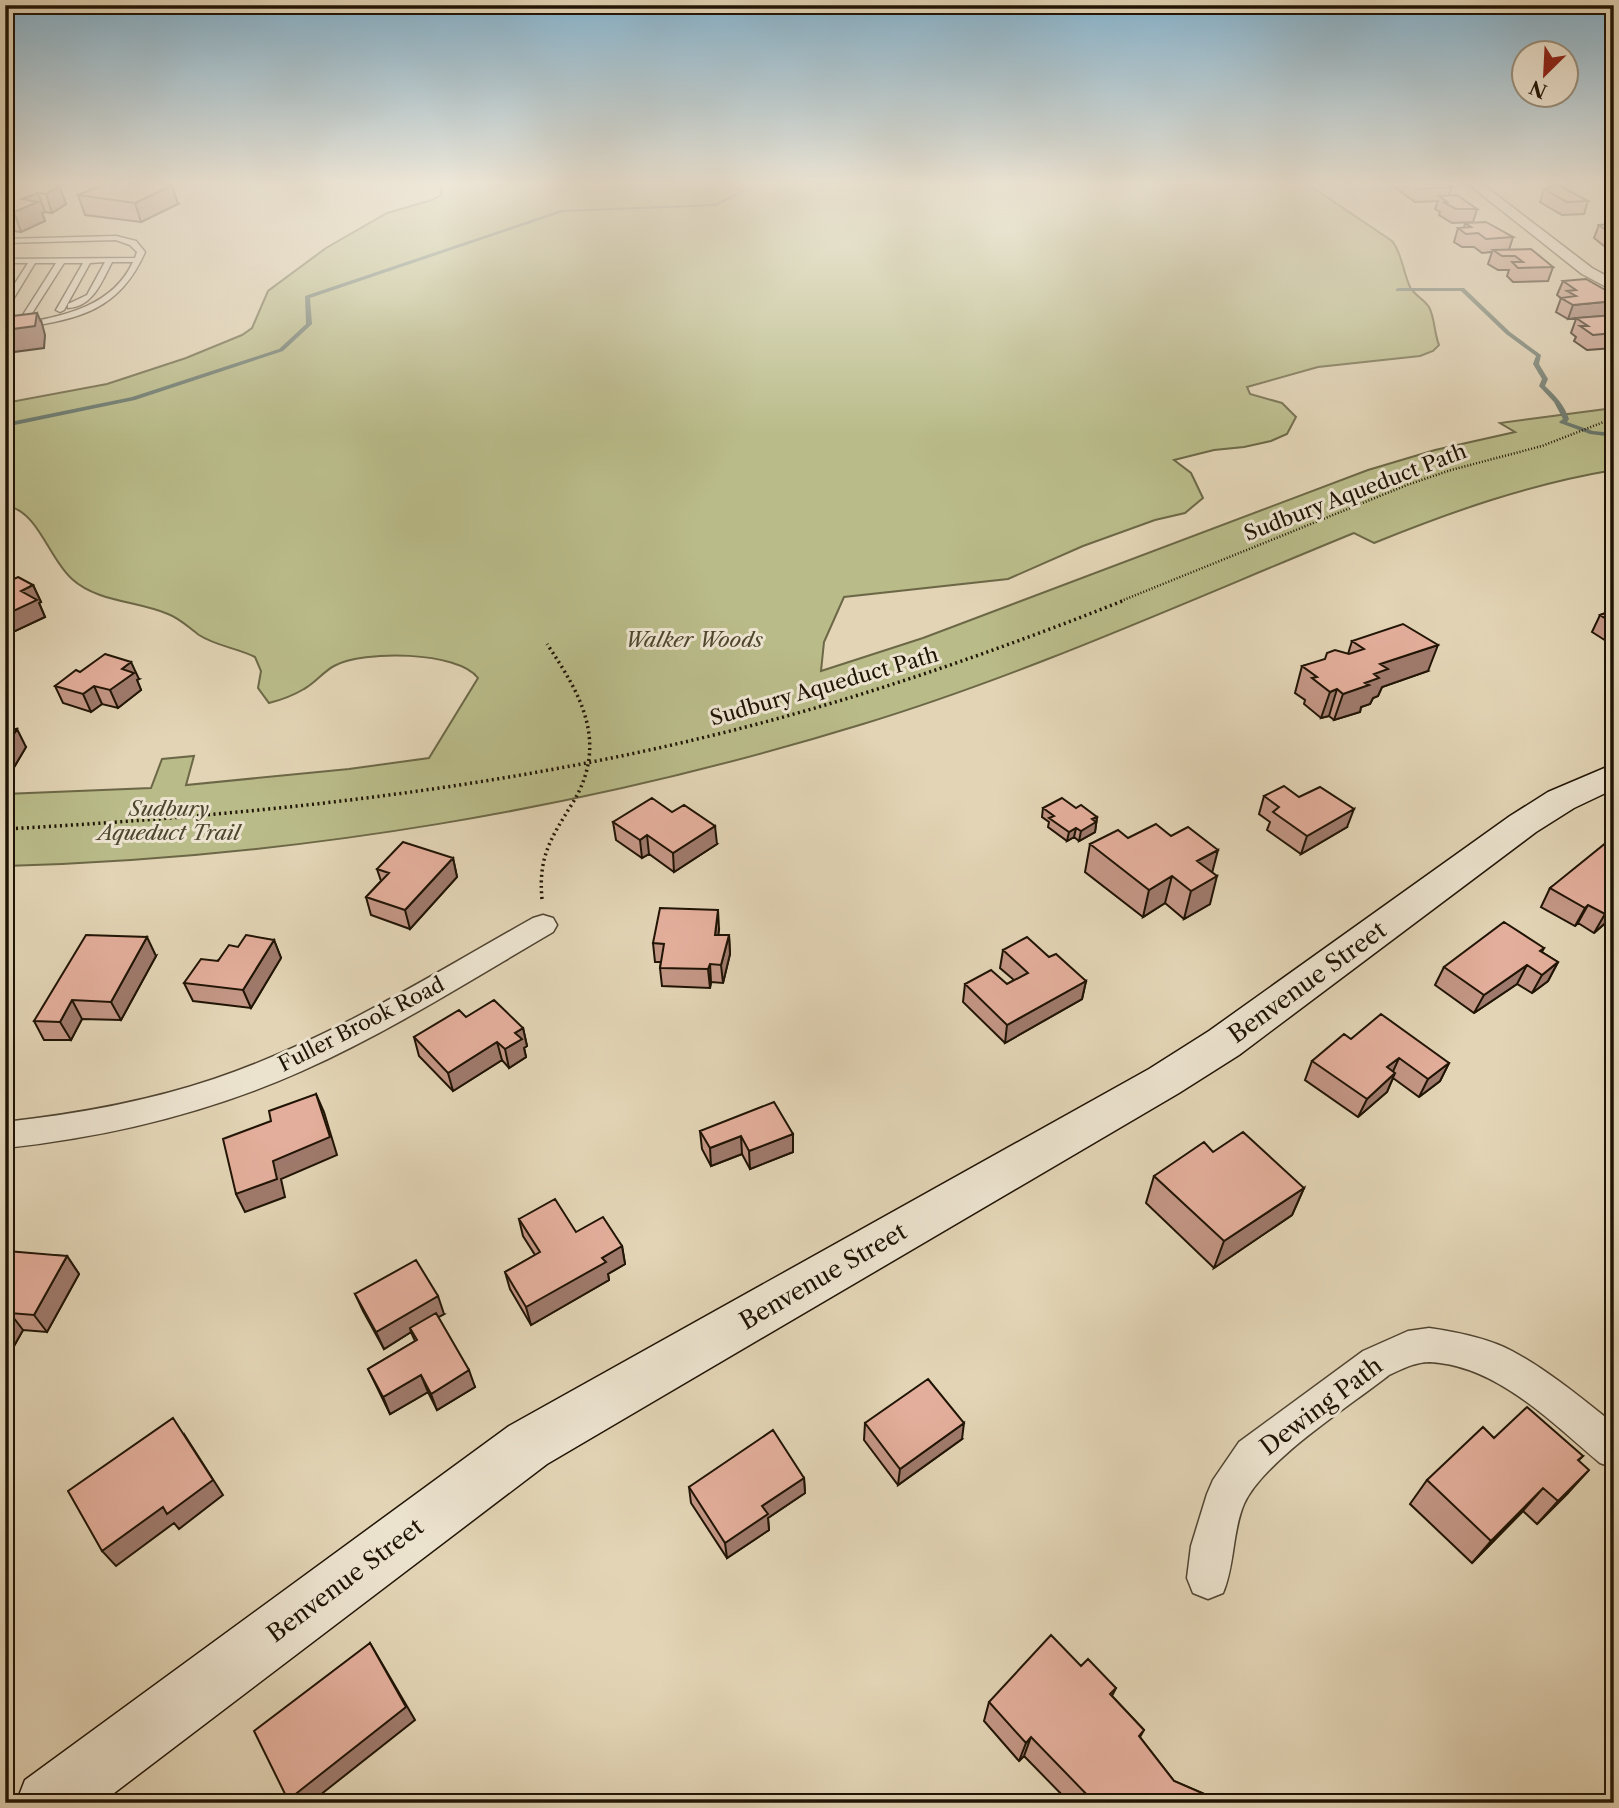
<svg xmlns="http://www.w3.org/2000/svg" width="1619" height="1808" font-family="'Libre Caslon Text',serif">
  <rect width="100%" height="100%" fill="#e2d4b5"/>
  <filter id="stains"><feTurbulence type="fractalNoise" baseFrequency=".00286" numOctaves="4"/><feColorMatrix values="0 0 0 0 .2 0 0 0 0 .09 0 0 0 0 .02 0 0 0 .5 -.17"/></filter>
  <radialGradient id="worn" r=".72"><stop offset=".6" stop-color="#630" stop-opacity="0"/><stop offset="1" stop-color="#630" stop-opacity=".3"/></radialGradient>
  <!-- green -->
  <path fill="#b9bb89" stroke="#6c6847" stroke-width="2" d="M510,183h796l86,58c10,12 11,31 18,46 4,8 14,12 19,20 6,11 5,26 10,38l-6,6 -13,5 -102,11 -71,20 3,7 32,9 14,14 -9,17 -16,7 -27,6 -30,3 -40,10 17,13 12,25 -18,15 -30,7 -72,26 -75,33 -164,18 -20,45 -3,29 102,-33 445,-168 67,-20 80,-18 -15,-9 114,-15v62c-84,14 -161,41 -240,73l-20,-10c-162,66 -324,140 -491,191 -277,85 -568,134 -858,142v-72l146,-6 11,-29 32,-3 -8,29 163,-16 80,-11 49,-80c-20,-27 -115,-28 -144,-12 -11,6 -19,17 -30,23 -10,6 -23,11 -35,14l-11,-15 3,-17 -6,-14c-18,-9 -39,-11 -56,-22 -10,-7 -18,-16 -31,-21 -30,-13 -71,-12 -96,-35 -24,-21 -33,-68 -67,-74v-102l102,-19 79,-26 56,-23 10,-7 16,-37 58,-43 61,-35 45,-13 9,-5v-11l51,2z"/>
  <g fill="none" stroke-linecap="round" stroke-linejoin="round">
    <!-- stream -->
    <path fill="#66766c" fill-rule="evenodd" d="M757,183h5l-46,23 -153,6 -253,86 2,26 -29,27 -148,49 -130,27v-4l127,-26 147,-48 27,-25 -1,-28 256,-86 154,-6z
      M1398,288h66l46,44 31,23 -2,9 9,15 -3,7c11,10 19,19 24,33l-2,3 26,9 21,2v4l-24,-3 -30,-11 -1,-1 4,-3 -9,-17 -15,-16 3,-7 -9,-15 3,-8 -30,-22 -45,-43h-65v-2z"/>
    <!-- lane casing -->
    <g stroke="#504431" stroke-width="3">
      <path id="lane" d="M116,236l20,5 9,11c-29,66 -76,67 -140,79v-4c48,-10 105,-15 128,-65h-21c-10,19 -19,45 -44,46v-4l19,-9 18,-33 -15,1 -26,47 -4,2 -4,-2 27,-47h-19l-35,55 -4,2 -4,-2 35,-55h-21l-26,43 -4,2v-9l23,-36h-23v-4l130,-1 2,-6 -7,-7 -14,-5 -111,3v-4z"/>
    </g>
    <!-- street casing -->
    <g stroke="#504431" stroke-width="3">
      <path id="street" d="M1467,183h14l111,85 22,12v11l-32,-17z
        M543,915l10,3 4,7 -4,7c-82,48 -164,100 -251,139 -94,42 -194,66 -297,77v-26c71,-8 141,-20 209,-43 113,-38 216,-103 319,-161z
        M1429,1328c27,4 59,10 83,23 37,20 69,47 102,73v44l-14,-5c-49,-41 -102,-97 -170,-101 -15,0 -28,7 -41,13 -39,31 -126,86 -145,129 -12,28 -9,61 -21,89l-15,6 -15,-6 -6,-15 4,-32 16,-52 6,-14 26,-38 124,-91 45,-20z"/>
    </g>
    <!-- secondary casing -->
    <g stroke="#201405" stroke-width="3">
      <path id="secondary" d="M1614,764v25l-40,19 -38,24 -297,223 -60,38 -632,371 -446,339h-85l9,-23 484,-354 640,-357 60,-38 301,-215 38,-24z"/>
    </g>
    <!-- path-far1 -->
    <path stroke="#201405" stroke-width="2.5" stroke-dasharray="1 2" stroke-linecap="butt" d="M1121,601l286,-116 44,-15 91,-24 72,-28"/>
    <!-- path -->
    <path stroke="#201405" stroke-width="3.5" stroke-dasharray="2 3.5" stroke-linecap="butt" d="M5,829c239,-13 476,-37 709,-94 140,-34 277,-82 411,-135
      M542,899c-4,-42 9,-61 30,-95 37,-60 10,-108 -25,-160"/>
    <!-- lane -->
    <use href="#lane" fill="#ece3cf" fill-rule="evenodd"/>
    <!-- street -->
    <use href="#street" fill="#ece3cf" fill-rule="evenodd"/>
    <!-- secondary -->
    <use href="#secondary" fill="#ece3cf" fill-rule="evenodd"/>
  </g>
  <!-- wall -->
  <path fill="#c39685" stroke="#201405" stroke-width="2" d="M1394,183h51l7,4 -3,8 28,14 -4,13 -21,1 -13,-8 1,-3 -5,-3 3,-8 -23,1 -22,-16z
    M59,185l7,19 -14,9 -7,-1 -3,1 3,8 -24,11 -16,-2v-41z
    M1548,185l40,16 -4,13 -22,1 -22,-13 4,-13h3z
    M78,195l100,9 -37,18 -56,-7z
    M1465,223l48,14 -4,13 44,17 -5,14 -35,1 -6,-6 2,-6h-11l-10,-6 4,-12 -10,1 -8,-6h-12l-8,-5 4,-14h6z
    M1614,224v30l-20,-16 5,-13z
    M1563,281l51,14v20l-19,2 19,-2v33l-27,2 -13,-9 2,-4 -5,-4 5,-14h-8l-12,-7 5,-14 -4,-3z
    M5,583l28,2 8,17 -2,1 6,14 -34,16 -6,-3z
    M1614,610v36l-22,-14 8,-17z
    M1352,641l76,30 -46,16 -4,9 -5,2 -3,6 -9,3 -1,5 -26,8 -5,-4 -8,2 -17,-14 1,-4 -10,-7 7,-27 46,-12z
    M80,672l59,7 -2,1 4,10 -23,18 -16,-4 -11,8 -28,-9 -8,-17z
    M5,730l21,17 -13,22h-8z
    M1264,796l35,1 48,30 -46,27 -34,-24 3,-8 -11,-8z
    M1043,808h33l21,9 -2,15 -16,9 -5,-4 -7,4 -19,-14 1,-5 -7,-5z
    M613,822l104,22 -43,28 -25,-18 -7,4 -26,-18z
    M1128,838l84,35 -2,31 -26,15 -19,-16 -22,14 -58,-45 5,-28z
    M1614,845v74l-3,-1 -17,15 -16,-10 -3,3 -34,-19 9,-19z
    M453,858l4,19 -47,52 -39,-14 -5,-18 15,-16 -4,-12z
    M719,929l-1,6h11l1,19 -7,29 -12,-1 -1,6 -48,-2 -2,-18 1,-6h-6l-2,-19z
    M274,940l7,18 -30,50 -58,-7 -9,-18 54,-36z
    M1544,948l-2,4 16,10 -10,19 -16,12 -15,-9 -43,29 -39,-28 9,-18z
    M1003,950l46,7 37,24 -4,18 -77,44 -42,-41 2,-18h42l7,-4 -14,-12z
    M156,956l-35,64 -39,-1 -11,21h-27l-10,-19z
    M466,1017l57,11 4,18 -3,2 2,9 -17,11 -7,-8 -49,31 -34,-35 -5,-19z
    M1351,1039l98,24 -9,18 -21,16 -26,-19 -6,14 -29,25 -53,-37 7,-19z
    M700,1131l93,3v18l-43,17 -8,-15 -31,12 -9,-17z
    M1213,1152l91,36 -12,27 -78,53 -68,-65 8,-27z
    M519,1219l57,13 46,14 3,18 -17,10 1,6 -78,45 -21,-36 -5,-17 30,-17 -12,-19z
    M5,1253l62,3 12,18 -32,58 -24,-2 -18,32z
    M355,1294l89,20 -6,3 37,70 -38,23 -9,-18 -38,22 -22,-45 47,-28 -4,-9 -27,17 -21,-38z
    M865,1423l97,16 -64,46 -34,-45z
    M1494,1438l89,18 -4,4 -11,33 -31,31 -14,-13 -51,52 -62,-59 17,-24z
    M804,1478l1,15 -37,25 1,12 -42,28 -36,-55 -2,-16z
    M1081,1666l35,22 -4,8 32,34 -4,7 34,44 51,22h-155l-46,-47 -5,5 -35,-40 5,-19z"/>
  <!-- shaded-wall -->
  <path fill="#9f7a6c" stroke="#201405" stroke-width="2" d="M59,185l7,19 -14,9 -6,-19z
    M172,185l6,19 -37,18 -6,-19z
    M38,193l7,19 -3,1 3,8 -24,11 -7,-20 8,-13z
    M1614,301v14l-46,4 5,-14z
    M37,313l4,9v-2l4,15 -1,13 -38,5 -1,-23z
    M33,585l8,17 -2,1 6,14 -34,16 -6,-13v-5l16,-24z
    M1438,645l-10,26 -46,16 -4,9 -5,2 -3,6 -9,3 -1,5 -26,8 9,-26 22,-11 15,-19z
    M131,662l8,17 -2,1 4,10 -23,18 -8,-18 12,-21z
    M94,686l8,18 -11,8 -8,-18z
    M1337,689l-8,27 -8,2 9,-26z
    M17,729l9,18 -13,22 -8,-15v-6z
    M1354,809l-7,18 -46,27 6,-18z
    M1097,817l-2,15 -16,9 2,-10 11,-12z
    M715,826l2,18 -43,28 -1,-19z
    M1076,828l-2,9 -7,4 2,-9z
    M647,835l2,19 -7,4 -2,-18z
    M1218,850l-7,27 -14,-16z
    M453,858l4,19 -47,52 -5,-19z
    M1172,876l-7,27 -22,14 6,-27z
    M1217,876l-7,28 -26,15 7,-28z
    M1588,905l-10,18 -3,3 10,-18z
    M1614,906v8l-3,4 -17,15 11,-19z
    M718,910l1,19 -3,24 -1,-18z
    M729,935l1,19 -7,29 -2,-18z
    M147,937l9,19 -35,64 -10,-18z
    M274,940l7,18 -30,50 -8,-18z
    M1558,962l-10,19 -16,12 10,-18z
    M710,964l1,18 -1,6 -2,-19z
    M1527,965l-10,19 -43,29 10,-18z
    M1086,981l-4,18 -77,44 2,-18z
    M72,1000l10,19 -11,21 -11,-18z
    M523,1028l4,18 -3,2 2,9 -17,11 -4,-19 10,-16z
    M497,1042l5,18 -49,31 -5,-18z
    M1399,1058l-8,18 -4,-9z
    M1449,1063l-9,18 -21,16 9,-18z
    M1395,1073l-8,19 -29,25 9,-18z
    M316,1094l8,18 13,43 -56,24 4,18 -40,15 -9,-18 37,-33z
    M793,1134v18l-43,17 -1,-18z
    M741,1136l1,18 -31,12 -1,-18z
    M1304,1188l-12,27 -78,53 10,-27z
    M622,1246l3,18 -17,10 1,6 -78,45 -5,-18 76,-49z
    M67,1256l12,18 -32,58 -13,-17z
    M438,1296l6,18 -32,18 -2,-4 1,4 -27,17 -8,-17z
    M10,1313l13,17 -18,32v-41z
    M469,1370l6,17 -38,23 -6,-16z
    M421,1375l7,17 -38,22 -7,-17z
    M964,1423l-2,16 -64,46 2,-16z
    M184,1434l39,61 -44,34 -5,-6 -58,43 -14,-15z
    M1589,1470l-21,23 -31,31 21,-23z
    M804,1478l1,15 -37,25 1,12 -42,28 -2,-15 37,-37z
    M1543,1488l-20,23 -51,52 19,-22z
    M370,1643l45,77 -105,83h-20l-2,-3z
    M1031,1737l-7,19 -5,5 7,-18z"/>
  <!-- building -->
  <path fill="#e3ae9b" stroke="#201405" stroke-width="2" d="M22,183h18l19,2 -13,9 -8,-1 -16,6 16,3 -24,10 -9,-1v-22z
    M107,183h48l17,2 -37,18 -57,-8z
    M1410,183h35l7,4 -34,2z
    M1548,185h10l30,16 -21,1 -23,-13 9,-1z
    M1457,195l20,14h-21l-13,-7h4l-8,-6z
    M1486,222l27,15 -27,2 -8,-6 -12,1 -8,-6 13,-1 -6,-4z
    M1614,224v12l-15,-11z
    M1531,249l22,18 -35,1 -6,-6h11l-8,-6h-13l-9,-6z
    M1586,279l28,16v6l-41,4 -12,-7 15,-2 -9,-5 9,-1 -13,-9z
    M37,313l-2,13 -30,4v-13z
    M1614,315v9l-3,1 3,1v7l-21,2 -13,-9h8l-12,-8z
    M18,577l15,8 -12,6 16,9 -32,15v-32z
    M1614,610v14l-14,-9z
    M1403,624l35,21 -58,19 8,5 -14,5 5,4 -14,5 4,2 -26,9 -6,-5 -7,3 -18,-14 5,-1 -15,-11 23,-7 2,-6 8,-3 14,4 15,-5 -12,-8z
    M105,654l26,8 -9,7 12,4 -24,17 -16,-4 -11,8 -28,-8 21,-16 4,2z
    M17,729l-12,19v-18z
    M1284,786l15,11 21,-10 34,22 -47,27 -34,-24 6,-5 -15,-11z
    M652,798l20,14 12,-7 31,21 -42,27 -26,-18 -7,5 -27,-18z
    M1062,798l14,10 5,-3 16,12 -5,2 4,3 -15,9 -5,-3 -7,4 -20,-14 5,-2 -11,-8z
    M1156,824l15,12 17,-9 30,23 -21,11 20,15 -26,15 -19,-15 -23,14 -59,-46 28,-14 10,8z
    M403,842l50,16 -48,52 -39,-13 23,-24 -12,-4z
    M1607,842l7,3v61l-9,8 -17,-9 -3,3 -35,-20z
    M660,908l58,2 -3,25h14l-8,30 -11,-1 -2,5 -48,-1 4,-24 -11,-1z
    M1504,922l40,26 -4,3 18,11 -16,13 -15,-10 -43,30 -40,-28z
    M86,935l61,2 -36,65 -39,-2 -12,22 -26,-1z
    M246,935l28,5 -31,50 -59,-7 17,-24 17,2 11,-16 9,2z
    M1027,937l22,20 7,-3 30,27 -79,44 -42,-41 26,-14 16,14 21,-11 -25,-23z
    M494,1000l29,28 -8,5 7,6 -17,10 -8,-7 -49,31 -34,-36 45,-27 7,7z
    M1381,1014l68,49 -21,16 -29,-21 -12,9 8,6 -28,26 -55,-38 32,-27 7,5z
    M316,1094l14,43 -57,24 4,18 -41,15 -13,-55 48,-18 -2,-10z
    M774,1102l19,32 -44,17 -8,-15 -31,12 -10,-17z
    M1243,1132l61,56 -80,53 -70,-65 50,-34 9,10z
    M555,1199l21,33 27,-15 19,29 -20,12 4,4 -80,45 -21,-35 35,-20 -21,-33z
    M7,1251l60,5 -33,59 -24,-2 -5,8v-68z
    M416,1260l22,36 -62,36 -21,-38z
    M436,1313l33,57 -38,24 -10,-19 -38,22 -15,-28 49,-29 -7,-12z
    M928,1379l36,44 -64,46 -35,-46z
    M1527,1407l56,49 -5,4 11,10 -31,31 -15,-13 -52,53 -64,-61 56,-53 11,11z
    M173,1418l40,62 -46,34 -4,-7 -61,44 -34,-60z
    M773,1430l31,48 -42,28 6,8 -43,29 -36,-56z
    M1051,1635l30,31 7,-7 28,29 -6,6 34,36 -5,6 35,45 51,22h-130l-64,-66 -5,6 -37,-41z
    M370,1643l36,64 -118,93 -34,-69z"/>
  <!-- sky -->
  <linearGradient id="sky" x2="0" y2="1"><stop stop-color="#87b6d2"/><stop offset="0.42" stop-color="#f2ecde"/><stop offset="1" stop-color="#f2ecde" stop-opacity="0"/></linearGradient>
  <rect width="1619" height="436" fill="url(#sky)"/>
  <g text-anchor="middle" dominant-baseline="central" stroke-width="6" stroke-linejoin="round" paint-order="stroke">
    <!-- street labels -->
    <g font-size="21" fill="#201405" stroke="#ece3cf">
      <text transform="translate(1355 492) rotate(-21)">Sudbury Aqueduct Path</text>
      <text transform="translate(824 686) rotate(-16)">Sudbury Aqueduct Path</text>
      <text transform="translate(361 1024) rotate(-27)">Fuller Brook Road</text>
    </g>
    <!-- park labels -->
    <g font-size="21" font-style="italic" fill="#4e462d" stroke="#ece3cf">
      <text x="694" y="639">Walker Woods</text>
      <text x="169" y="808">Sudbury<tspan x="169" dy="24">Aqueduct Trail</tspan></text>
    </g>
    <!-- near-street labels -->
    <g font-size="24" fill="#201405" stroke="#ece3cf">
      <text transform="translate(1307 982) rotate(-36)">Benvenue Street</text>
      <text transform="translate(823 1276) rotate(-30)">Benvenue Street</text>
      <text transform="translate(1321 1406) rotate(-37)">Dewing Path</text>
      <text transform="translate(345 1580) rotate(-37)">Benvenue Street</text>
    </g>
  </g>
  <!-- margin -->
  <rect width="1619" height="1808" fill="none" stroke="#e2d4b5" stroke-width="28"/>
  <rect x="7" y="7" width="1605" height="1794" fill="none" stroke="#201405" stroke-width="3.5"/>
  <rect x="14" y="14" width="1591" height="1780" fill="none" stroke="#201405" stroke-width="2"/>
  <!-- north arrow -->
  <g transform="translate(1545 74) rotate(204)"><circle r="33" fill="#ece3cf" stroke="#9a907e" stroke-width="2"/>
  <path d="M0-5L12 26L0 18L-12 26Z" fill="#8f2418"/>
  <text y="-10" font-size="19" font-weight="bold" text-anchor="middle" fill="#201405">N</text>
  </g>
  <rect width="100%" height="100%" filter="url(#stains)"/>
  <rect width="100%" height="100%" fill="url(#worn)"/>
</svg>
